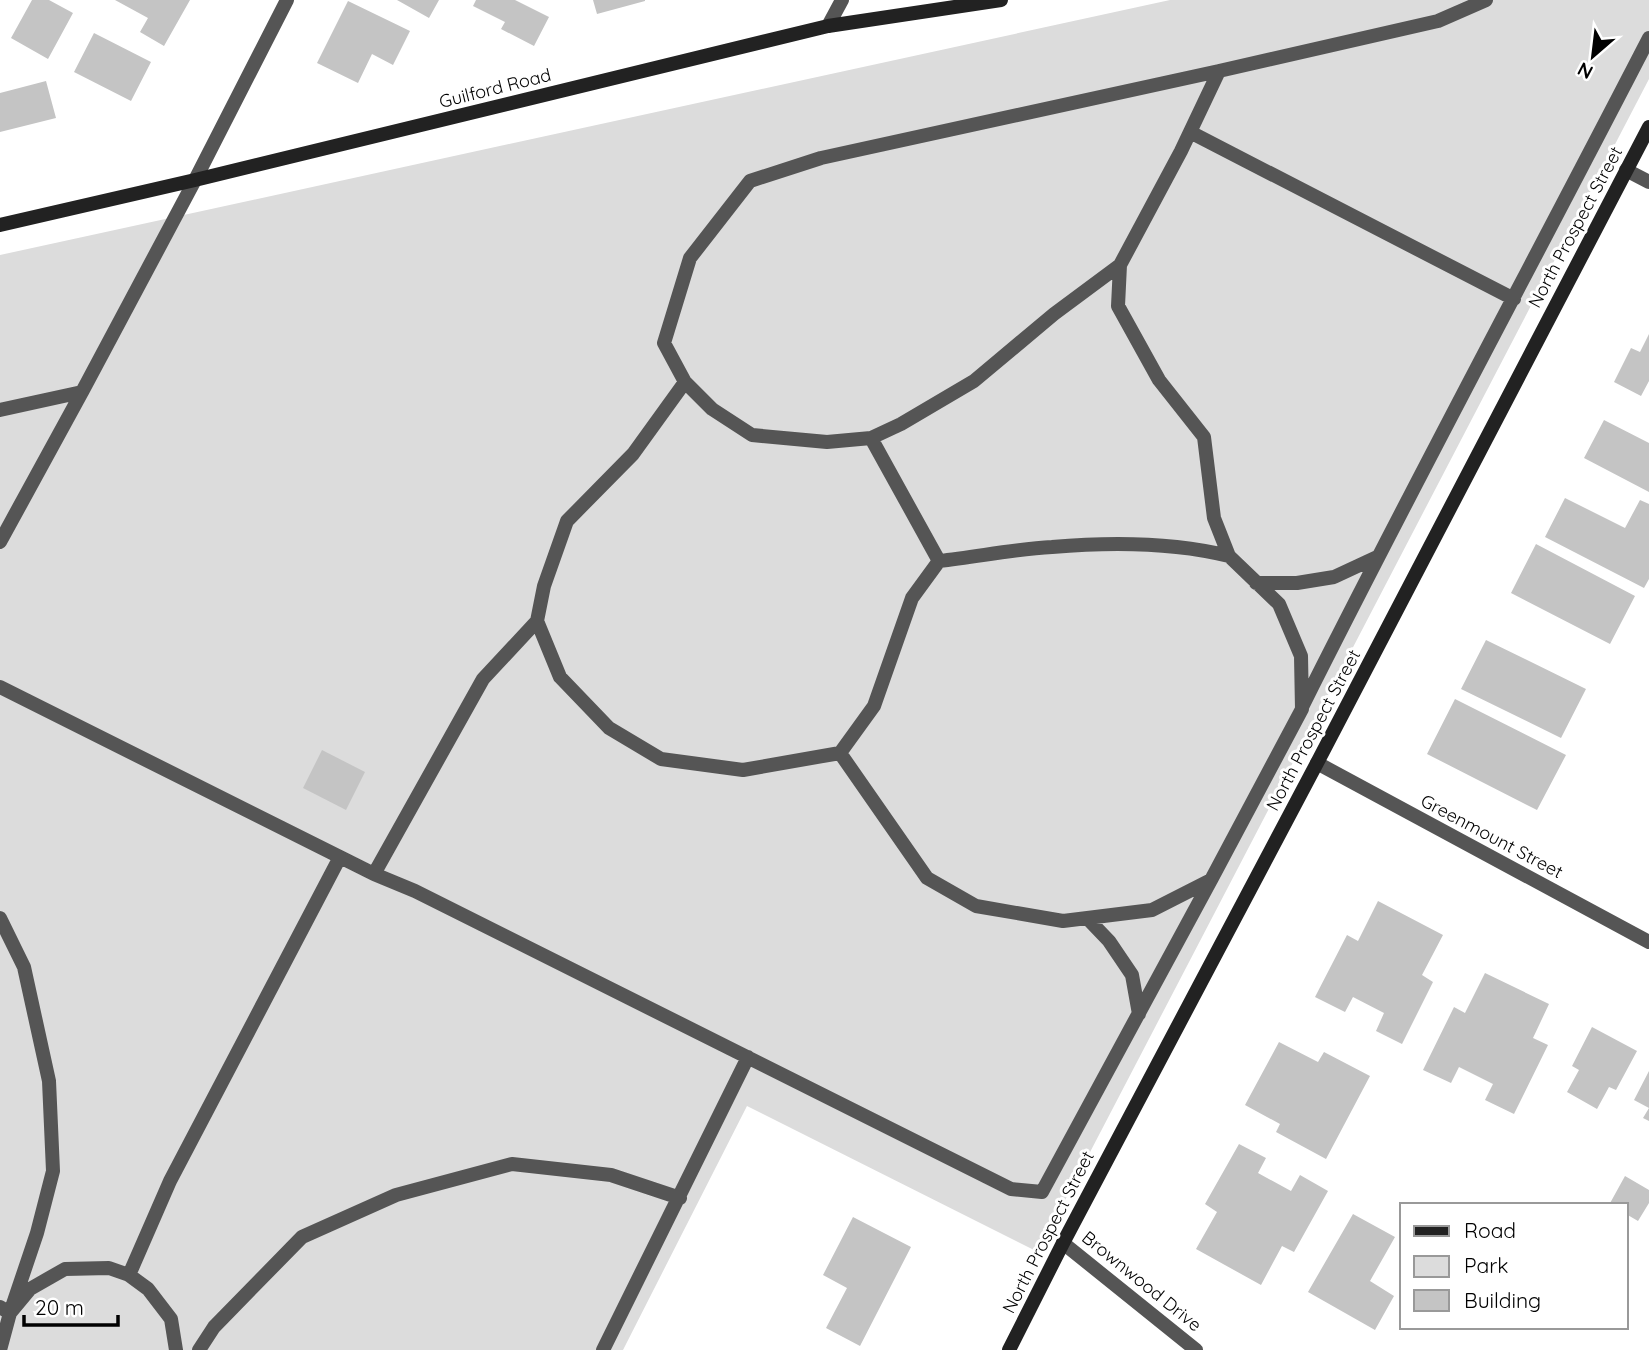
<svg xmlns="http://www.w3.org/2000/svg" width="1649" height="1350" font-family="Quicksand,sans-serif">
  <rect width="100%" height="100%" fill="#fff"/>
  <!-- green -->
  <path fill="#dcdcdc" d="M1170,0h479v79l-611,1173 -291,-146 -124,244h-623v-1095z"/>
  <!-- building -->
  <path fill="#c4c4c4" d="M32,0h17l24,13 -25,46 -37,-21z
    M115,0h75l-26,46 -24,-14 8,-14z
    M397,0h42l-10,18z
    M476,0h39l34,17 -15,29 -33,-17 4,-7 -32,-16z
    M593,0h52v1l-48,13z
    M348,1l62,30 -17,34 -21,-11 -14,29 -41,-20z
    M94,33l57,29 -20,39 -57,-29z
    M46,81l10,37 -56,14v-39z
    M1649,334v47l-8,15 -27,-14 17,-34 9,4z
    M1604,420l45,23v49l-65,-34z
    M1565,498l60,30 15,-28 9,4v75l-5,9 -99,-51z
    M1536,544l99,52 -25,48 -99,-51z
    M1486,640l100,49 -25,49 -100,-49z
    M1455,699l111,56 -29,55 -110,-56z
    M322,750l43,22 -19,38 -43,-22z
    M1378,901l65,34 -21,40 11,7 -31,62 -26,-13 8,-18 -31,-16 -8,15 -30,-15 32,-62 11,6z
    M1485,973l64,31 -16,34 15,7 -34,69 -29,-14 8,-16 -34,-17 -8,16 -28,-13 31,-63 11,6z
    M1592,1027l45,24 -21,39 -7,-3 -12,22 -30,-17 12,-22 -7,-4z
    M1279,1042l39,20 6,-10 46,24 -44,83 -50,-27 4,-8 -35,-19z
    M1649,1071v50l-6,-3 6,-10 -15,-8z
    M1239,1144l27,14 -8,15 33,18 9,-16 28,16 -34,61 -12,-6 -21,39 -65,-36 21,-37 -12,-8z
    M1625,1176l24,14v13l-11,18 -12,-7v-9h-17z
    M1353,1214l42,23 -25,44 24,15 -19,34 -67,-38z
    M853,1217l58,30 -51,99 -34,-18 21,-40 -24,-13z"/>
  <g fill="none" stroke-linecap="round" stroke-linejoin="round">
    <!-- lane -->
    <path stroke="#555" stroke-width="14" d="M1190,132l324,167
      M1626,170l23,12
      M685,382l27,27 40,26 75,7 44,-4 30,-14 73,-43 80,-67 66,-49
      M0,410l82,-18 113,-212
      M871,438l68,123
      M0,542l82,-150
      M1256,583h41l37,-6 43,-20
      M537,621l7,-35 23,-65 66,-67 52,-72 -21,-39 26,-85 60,-77 71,-23 398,-87
      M0,687l340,170 -170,324 -41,94
      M1303,705c112,-224 231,-444 346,-667
      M840,753l34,-47 38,-108 27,-37c38,-4 75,-12 113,-14 57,-5 120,-5 177,9
      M340,857l34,17 109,-195 54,-58 23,56 49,51 52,31 82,11 97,-17 87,125 49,28 87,15 89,-11 59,-30 91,-171 -1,-53 -22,-52 -50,-48 -15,-38 -10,-81 -45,-57 -41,-74 2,-41 61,-114 38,-80 219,-50 48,-21
      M374,874l41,17 596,298 31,3 169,-312
      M0,918l24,49 25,114 4,90 -16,62 -27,80 -10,-6
      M1087,918l22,23 23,34 7,39
      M0,1350l10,-37 20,-24 35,-20 44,-1 20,7 19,14 23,30 5,31
      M199,1350l15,-23 88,-90 94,-42 116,-31 99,11 69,23
      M603,1350l145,-293"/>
    <!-- street -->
    <path stroke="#555" stroke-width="14" d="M828,26l14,-26
      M195,180l92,-180
      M1317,763l332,179
      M1063,1243l133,107"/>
    <!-- secondary -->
    <path stroke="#222" stroke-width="14" d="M0,225l195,-45 633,-154 173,-26
      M1009,1350l54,-107 254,-480 332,-636"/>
  </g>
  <g text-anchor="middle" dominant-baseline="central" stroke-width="6" stroke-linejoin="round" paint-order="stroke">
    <!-- street labels -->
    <g font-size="18" fill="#000" stroke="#fff">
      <text transform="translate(495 88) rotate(-14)">Guilford Road</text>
      <text transform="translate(1575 227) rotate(-62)">North Prospect Street</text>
      <text transform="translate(1313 730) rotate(-62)">North Prospect Street</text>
      <text transform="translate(1492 836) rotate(28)">Greenmount Street</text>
      <text transform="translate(1048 1232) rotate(-63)">North Prospect Street</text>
      <text transform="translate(1142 1281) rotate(39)">Brownwood Drive</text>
    </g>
  </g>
  <!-- legend -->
  <rect x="1400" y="1203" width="228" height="126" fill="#ffffff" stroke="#999999" stroke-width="2"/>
  <rect x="1414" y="1226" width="35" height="10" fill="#222222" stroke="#999999" stroke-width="2"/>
  <text x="1464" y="1238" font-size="21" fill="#000000">Road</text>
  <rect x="1414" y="1256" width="35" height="21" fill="#dcdcdc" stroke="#999999" stroke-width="2"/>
  <text x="1464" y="1273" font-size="21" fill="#000000">Park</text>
  <rect x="1414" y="1290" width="35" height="21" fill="#c4c4c4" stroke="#999999" stroke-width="2"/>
  <text x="1464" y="1308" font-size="21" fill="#000000">Building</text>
  <!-- north arrow -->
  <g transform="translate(1593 56) rotate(208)" stroke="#ffffff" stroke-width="5" paint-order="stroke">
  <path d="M0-5L12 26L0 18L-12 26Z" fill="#000000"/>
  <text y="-10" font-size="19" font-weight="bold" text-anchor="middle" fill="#000000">N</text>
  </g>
  <!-- scale -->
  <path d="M24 1315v10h94v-10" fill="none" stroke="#000000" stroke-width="3.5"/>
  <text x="35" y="1315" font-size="21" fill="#000000" stroke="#ffffff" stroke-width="5" paint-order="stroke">20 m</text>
</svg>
